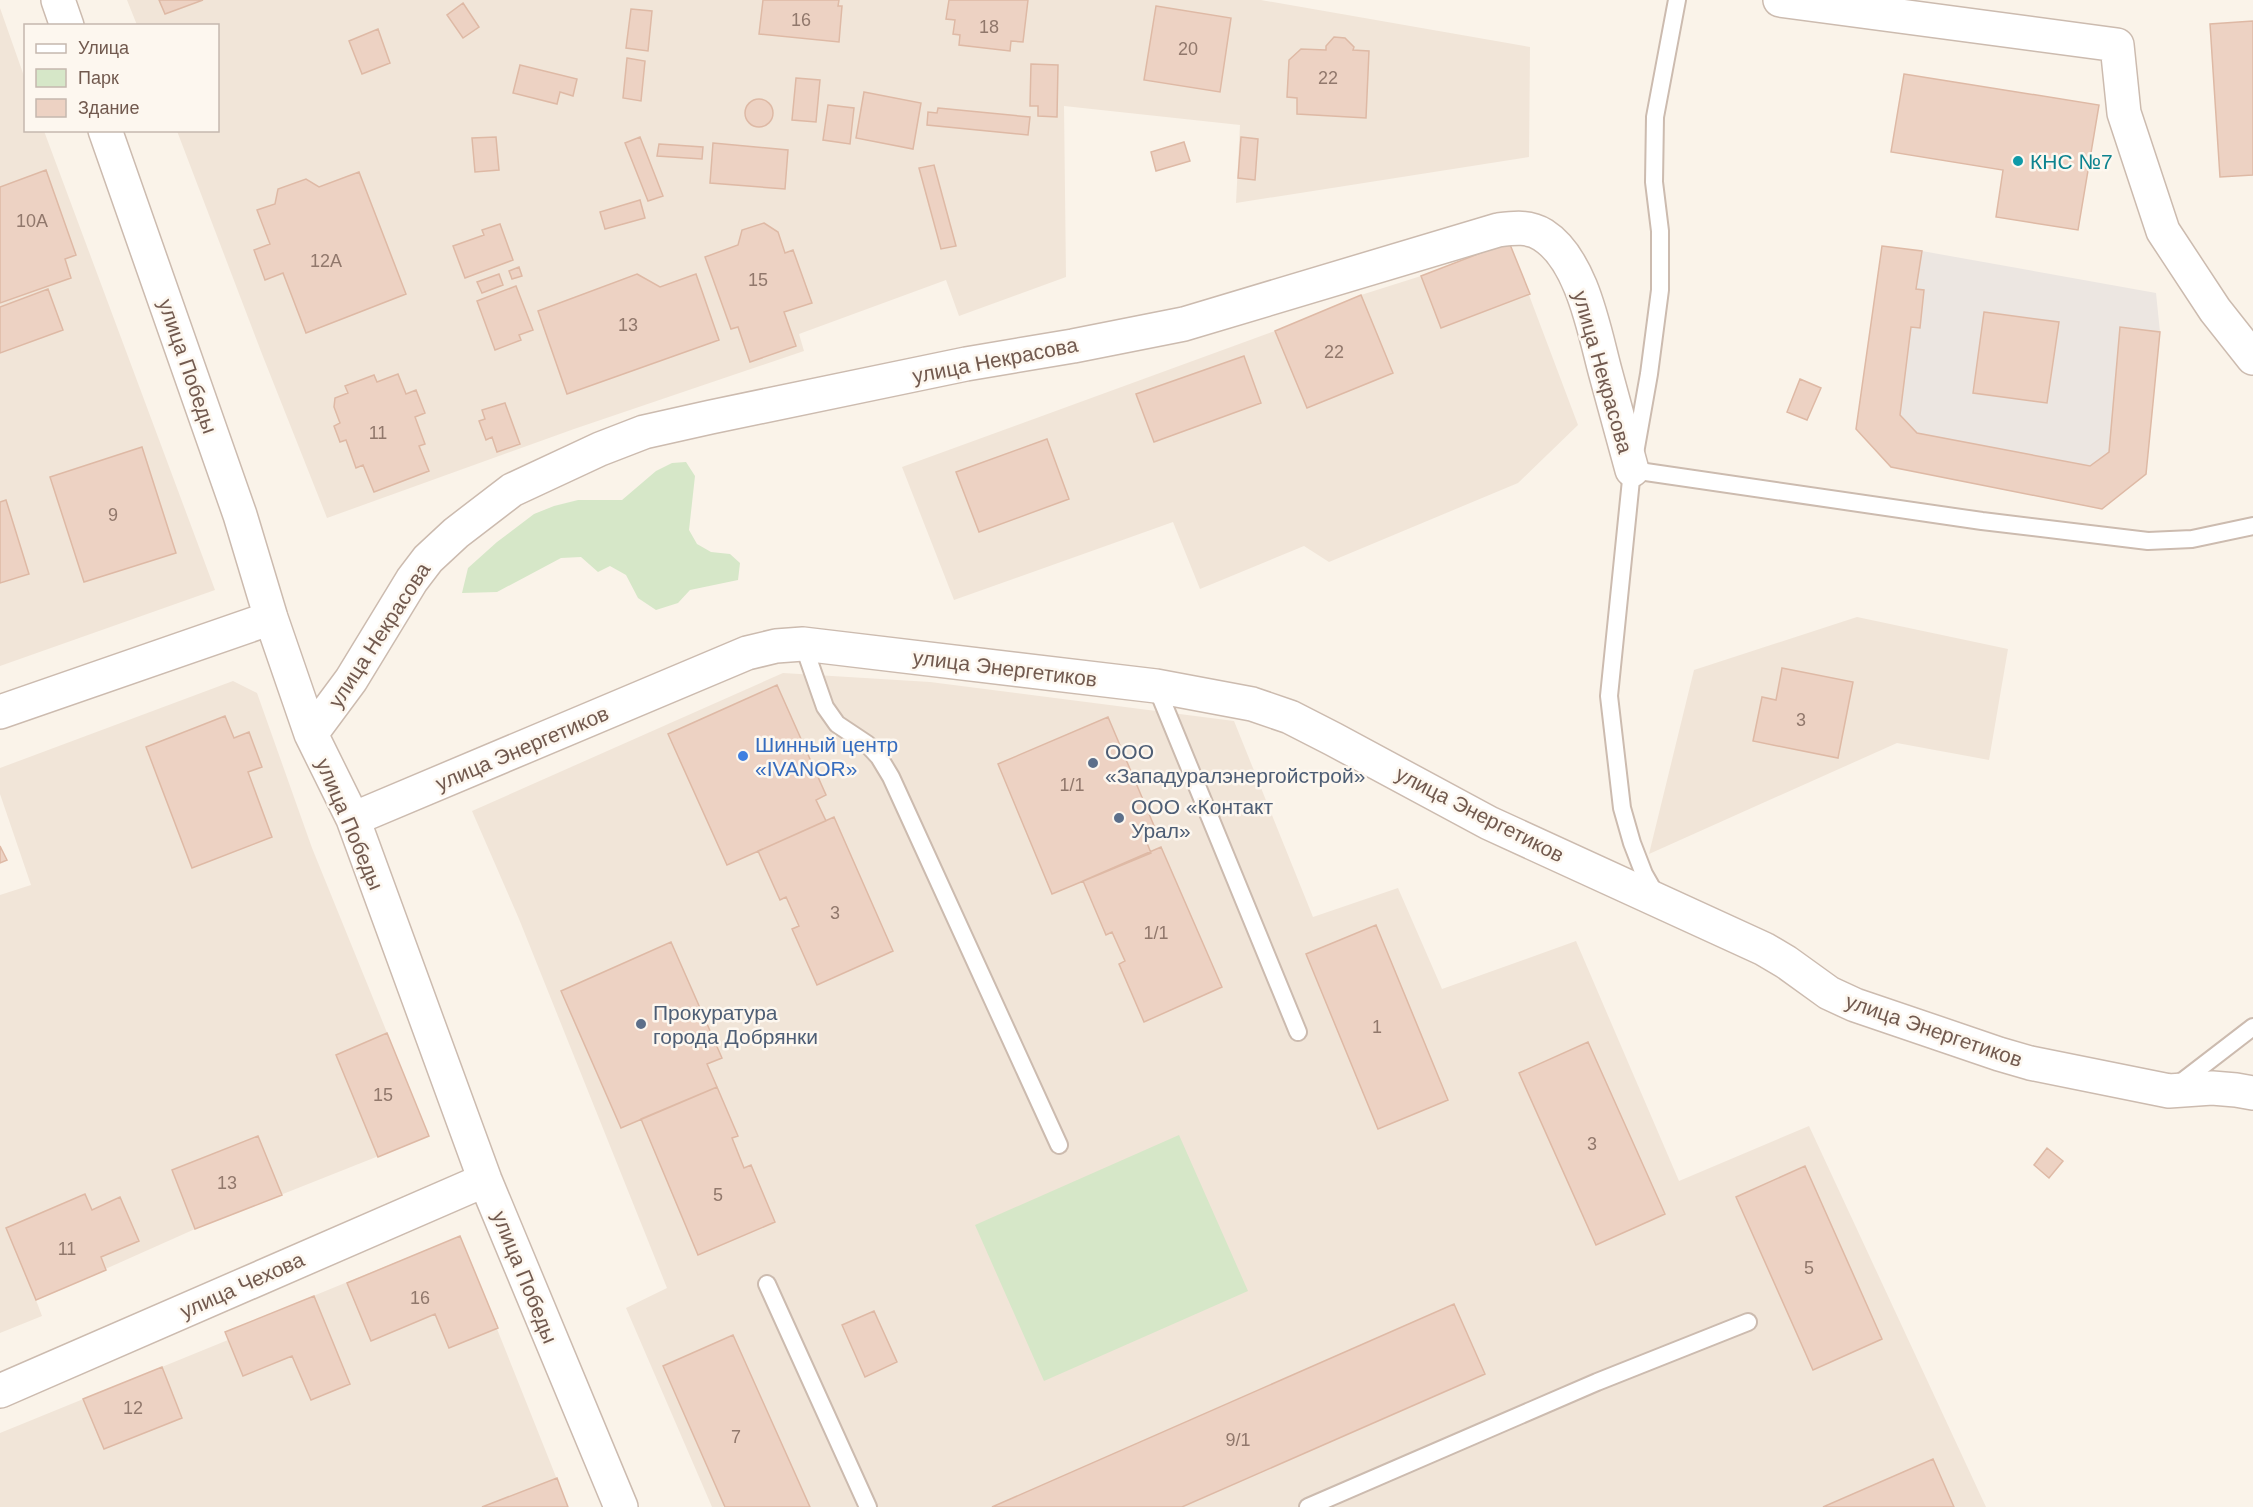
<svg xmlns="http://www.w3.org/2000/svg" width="2253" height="1507" font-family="Helvetica,sans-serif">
  <rect width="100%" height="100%" fill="#faf3e9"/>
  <!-- residential -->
  <path fill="#f1e5d8" d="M127,0h1134l269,47 -1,110 -293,46 4,-78 -176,-19 2,171 -107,39 -13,-36 -147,54 5,17 -230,78 -247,89 -65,-164 -85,-223 41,-1v-104l-81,-1z
    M0,8l25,71 1,51 18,1 171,459 -215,76z
    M1509,242l69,183 -60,58 -189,79 -25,-16 -104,43 -27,-67 -219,78 -52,-133 373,-136 86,-36 60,-19z
    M1857,617l151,32 -19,111 -92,-17 -248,111 45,-184z
    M783,673l147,9 304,39 79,196 85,-29 44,101 134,-48 103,240 130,-55 177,381h-1274l-86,-199 41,-20 -148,-369 -47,-108z
    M233,681l24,12 55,155 117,288 -234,93 -159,71 6,16 -42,17v-438l31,-10 -31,-91v-26z
    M460,1236l108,271h-568v-74l228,-93 -3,-8z"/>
  <!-- industrial -->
  <path fill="#ece6e1" d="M1882,246l40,5 234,42 4,39 -14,142 -44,35 -211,-42 -35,-38z"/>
  <!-- green -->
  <path fill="#d6e7c8" d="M686,462l9,14 -6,54 8,14 14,8 19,2 10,9 -2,17 -48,10 -12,13 -22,7 -18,-12 -12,-23 -16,-9 -12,6 -17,-15 -20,1 -64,34 -35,1 6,-25 29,-26 37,-28 20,-8 24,-6h44l34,-29 16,-8z
    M1179,1135l69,156 -204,90 -69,-156z"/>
  <!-- building -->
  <path fill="#edd2c3" stroke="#deb9a5" stroke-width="1.5" d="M159,0h44l-38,14z
    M763,0h76l-1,6h4l-3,36 -80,-8z
    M949,0h79l-5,42 -12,-1 -1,10 -51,-6 1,-10 -7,-1 2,-14 -9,-1z
    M463,3l16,24 -16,11 -16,-23z
    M1156,6l75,12 -11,74 -76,-12z
    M631,9l21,2 -4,40 -22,-3z
    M2253,21v154l-33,2 -10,-153z
    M378,29l12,34 -28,11 -13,-33z
    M1334,37l11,1 9,9 -1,3 16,1 -3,67 -69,-4v-16l-10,-1 2,-37 12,-11 25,1v-4z
    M627,58l18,3 -4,40 -18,-3z
    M1031,64l27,1 -1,52 -19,-1v-10h-8z
    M520,65l57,14 -4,17 -13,-4 -3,12 -44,-11z
    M1904,74l195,31 -21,125 -82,-13 7,-47 -112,-18z
    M796,78l24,2 -4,42 -24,-2z
    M864,92l57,11 -8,46 -57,-11z
    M745 113a14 14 0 1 1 28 0a14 14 0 1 1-28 0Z
    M828,105l26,3 -4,36 -27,-4z
    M938,108l92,9 -2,18 -101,-10 1,-13 9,1z
    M496,137l3,33 -24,2 -3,-34z
    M640,137l23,59 -15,5 -23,-58z
    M1241,137l17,2 -3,41 -17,-2z
    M1184,142l6,19 -34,10 -5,-19z
    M713,143l75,7 -3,39 -75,-6z
    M659,144l44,3 -1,12 -45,-3z
    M934,165l22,81 -15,3 -22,-81z
    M46,170l30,85 -11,4 6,19 -71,25v-116z
    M359,172l47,122 -100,39 -23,-60 -18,7 -11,-30 16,-6 -13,-34 18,-6 3,-15 28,-10 13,8z
    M640,200l5,18 -40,11 -5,-17z
    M764,223l14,9 7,21 8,-3 19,53 -28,9 12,34 -46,16 -12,-35 -7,2 -26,-72 33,-12 4,-15z
    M500,224l13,36 -48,18 -12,-32 31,-11 -2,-5z
    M1509,242l21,52 -89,34 -20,-52z
    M1882,246l40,5 -6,38 8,1 -4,38 -9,-1 -11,88 17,18 173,33 19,-14 11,-125 40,5 -14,142 -44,35 -211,-42 -35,-38z
    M519,267l3,9 -10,3 -3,-8z
    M499,274l4,11 -21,8 -5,-11z
    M637,274l23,13 36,-13 23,66 -152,54 -29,-83z
    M516,286l17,44 -14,5 2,5 -26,10 -18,-49z
    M48,289l15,41 -63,23v-46z
    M1361,295l32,78 -86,35 -32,-77z
    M1984,312l75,10 -12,81 -74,-10z
    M1244,356l17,47 -107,39 -18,-48z
    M398,374l8,20 10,-4 9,23 -10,4 10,27 -6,2 10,25 -55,21 -11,-27 -7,3 -10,-28 -6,2 -6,-16 6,-3 -6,-16 1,-9 13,-5 -3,-7 29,-11 3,7z
    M1800,379l21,9 -14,32 -20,-8z
    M505,403l15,41 -23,8 -5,-15 -6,3 -7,-19 6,-2 -3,-9z
    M1047,439l22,60 -90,33 -23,-60z
    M142,447l34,106 -92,29 -34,-105z
    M6,500l23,74 -29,9v-81z
    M1782,668l71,14 -15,76 -85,-17 9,-44 14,3z
    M777,685l49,110 -10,5 10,21 -99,44 -59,-131z
    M225,716l9,22 15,-6 13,35 -14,5 24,65 -80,31 -46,-121z
    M1108,717l47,111 -12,5 8,20 -99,41 -54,-130z
    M834,817l59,134 -76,34 -25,-56 7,-3 -13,-29 -6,3 -22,-49z
    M0,846l7,14 -7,3z
    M1161,847l61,140 -78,35 -25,-58 6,-3 -13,-29 -6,3 -23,-54z
    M1376,925l72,175 -70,29 -72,-175z
    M671,942l51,116 -15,6 10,23 -96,41 -60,-137z
    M387,1033l42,103 -51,21 -42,-102z
    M1588,1042l77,172 -69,31 -77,-172z
    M717,1087l21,49 -6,2 12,30 7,-3 24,57 -77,33 -57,-136z
    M258,1136l24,59 -87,34 -23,-59z
    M2047,1148l16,13 -14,17 -15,-13z
    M1805,1166l77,173 -69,31 -77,-173z
    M85,1194l7,16 28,-13 19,44 -38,16 5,13 -70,30 -30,-72z
    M460,1236l38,92 -49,20 -14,-34 -64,27 -24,-58z
    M314,1296l36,88 -39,16 -19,-44 -49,20 -18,-44z
    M1454,1304l31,70 -303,133h-190z
    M874,1311l23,51 -32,15 -23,-52z
    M733,1335l77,172h-85l-62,-141z
    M162,1367l20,51 -78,31 -21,-50z
    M1933,1459l21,48h-131z
    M557,1478l11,29h-86z"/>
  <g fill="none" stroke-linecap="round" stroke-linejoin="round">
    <!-- service casing -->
    <g stroke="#ccbbaf" stroke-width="20">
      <path id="service" d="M1632,470l350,51 166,20 44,-2 61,-13
        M803,644l22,63 12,17 30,20 12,13 12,20 168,368
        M1156,686l142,346
        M1656,895l-12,-21 -12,-31 -10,-35 -13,-112 23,-226 17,-96 11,-84v-59l-6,-49 1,-65 22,-117
        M2175,1087l78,-60
        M767,1284l101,223
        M1308,1507l289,-125 151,-60"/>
    </g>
    <!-- minor casing -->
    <g stroke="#ccbbaf" stroke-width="36">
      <path id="minor" d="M58,0l9,26
        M1780,0l337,45 7,68 39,118 52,79 38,48
        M105,130l135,385 31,103 40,116 42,85 132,361 136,327
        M0,712l271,-94
        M311,734l40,-54 61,-100 16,-21 28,-26 56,-43 88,-41 44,-17 67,-15 255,-53 107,-18 111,-22 314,-94c16,-2 31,-4 45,5 39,25 51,95 62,136 9,33 18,66 27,99
        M353,819l394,-166 29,-7 27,-2 353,42 96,18 38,13 43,22 156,84 275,126 22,13 43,31 26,12 144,49 31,9 139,28 43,-3 24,2 17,3
        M0,1391l485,-211"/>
    </g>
    <!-- service -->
    <use href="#service" stroke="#fff" stroke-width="16"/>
    <!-- minor -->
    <use href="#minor" stroke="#fff" stroke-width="33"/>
  </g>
  <!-- markers -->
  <circle fill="#0f9aa8" stroke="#fdf7ef" stroke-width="2" cx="2018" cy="161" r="6"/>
  <circle fill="#3f7fe0" stroke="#fdf7ef" stroke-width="2" cx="743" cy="756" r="6"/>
  <g fill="#5c6f8a" stroke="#fdf7ef" stroke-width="2">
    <circle cx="1093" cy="763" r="6"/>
    <circle cx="1119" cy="818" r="6"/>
    <circle cx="641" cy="1024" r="6"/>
  </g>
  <g text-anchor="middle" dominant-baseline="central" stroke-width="5" stroke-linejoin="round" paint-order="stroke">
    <!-- number labels -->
    <g font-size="18" fill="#91786c">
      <text x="801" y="20">16</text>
      <text x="989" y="27">18</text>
      <text x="1188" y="49">20</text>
      <text x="1328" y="78">22</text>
      <text x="32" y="221">10А</text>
      <text x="326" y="261">12А</text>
      <text x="758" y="280">15</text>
      <text x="628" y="325">13</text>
      <text x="1334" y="352">22</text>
      <text x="378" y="433">11</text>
      <text x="113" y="515">9</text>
      <text x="1801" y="720">3</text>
      <text x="1072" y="785">1/1</text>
      <text x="835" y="913">3</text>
      <text x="1156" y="933">1/1</text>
      <text x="1377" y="1027">1</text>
      <text x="383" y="1095">15</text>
      <text x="1592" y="1144">3</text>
      <text x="227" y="1183">13</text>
      <text x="718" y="1195">5</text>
      <text x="67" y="1249">11</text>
      <text x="1809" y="1268">5</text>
      <text x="420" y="1298">16</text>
      <text x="133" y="1408">12</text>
      <text x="736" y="1437">7</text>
      <text x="1238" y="1440">9/1</text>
    </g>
    <!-- culture labels -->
    <g font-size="21" fill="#0d838f" stroke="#fdf7ef" text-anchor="start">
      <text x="2030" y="161">КНС №7</text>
    </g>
    <!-- street labels -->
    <g font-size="21" fill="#725a4f" stroke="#fdf7ef">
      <text transform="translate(995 360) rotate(-11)">улица Некрасова</text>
      <text transform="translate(188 366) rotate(71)">улица Победы</text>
      <text transform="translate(1603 372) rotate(74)">улица Некрасова</text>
      <text transform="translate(379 635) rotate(-57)">улица Некрасова</text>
      <text transform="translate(1005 668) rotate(7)">улица Энергетиков</text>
      <text transform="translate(522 748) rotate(-23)">улица Энергетиков</text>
      <text transform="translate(1480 814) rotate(27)">улица Энергетиков</text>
      <text transform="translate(350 824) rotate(67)">улица Победы</text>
      <text transform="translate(1934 1030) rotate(19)">улица Энергетиков</text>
      <text transform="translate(525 1277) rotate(68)">улица Победы</text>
      <text transform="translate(242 1285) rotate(-24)">улица Чехова</text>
    </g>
    <!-- shop labels -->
    <g font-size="21" fill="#366cbe" stroke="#fdf7ef" text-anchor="start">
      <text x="755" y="744">Шинный центр<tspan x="755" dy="24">«IVANOR»</tspan></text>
    </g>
    <!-- service labels -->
    <g font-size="21" fill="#4e5e75" stroke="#fdf7ef" text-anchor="start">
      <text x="1105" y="751">ООО<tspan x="1105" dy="24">«Западуралэнергойстрой»</tspan></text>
      <text x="1131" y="806">ООО «Контакт<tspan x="1131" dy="24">Урал»</tspan></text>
      <text x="653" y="1012">Прокуратура<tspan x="653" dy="24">города Добрянки</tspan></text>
    </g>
  </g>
  <!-- legend -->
  <rect x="24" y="24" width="195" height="108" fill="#fdf7ef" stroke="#c5b8af" stroke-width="1.5"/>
  <rect x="36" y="44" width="30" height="9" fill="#ffffff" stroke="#c5b8af" stroke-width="1.5"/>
  <text x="78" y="54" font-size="18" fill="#725a4f">Улица</text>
  <rect x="36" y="69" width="30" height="18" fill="#d6e7c8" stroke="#c5b8af" stroke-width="1.5"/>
  <text x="78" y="84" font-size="18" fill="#725a4f">Парк</text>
  <rect x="36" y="99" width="30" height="18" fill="#edd2c3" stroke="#c5b8af" stroke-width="1.5"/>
  <text x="78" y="114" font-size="18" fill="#725a4f">Здание</text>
</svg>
